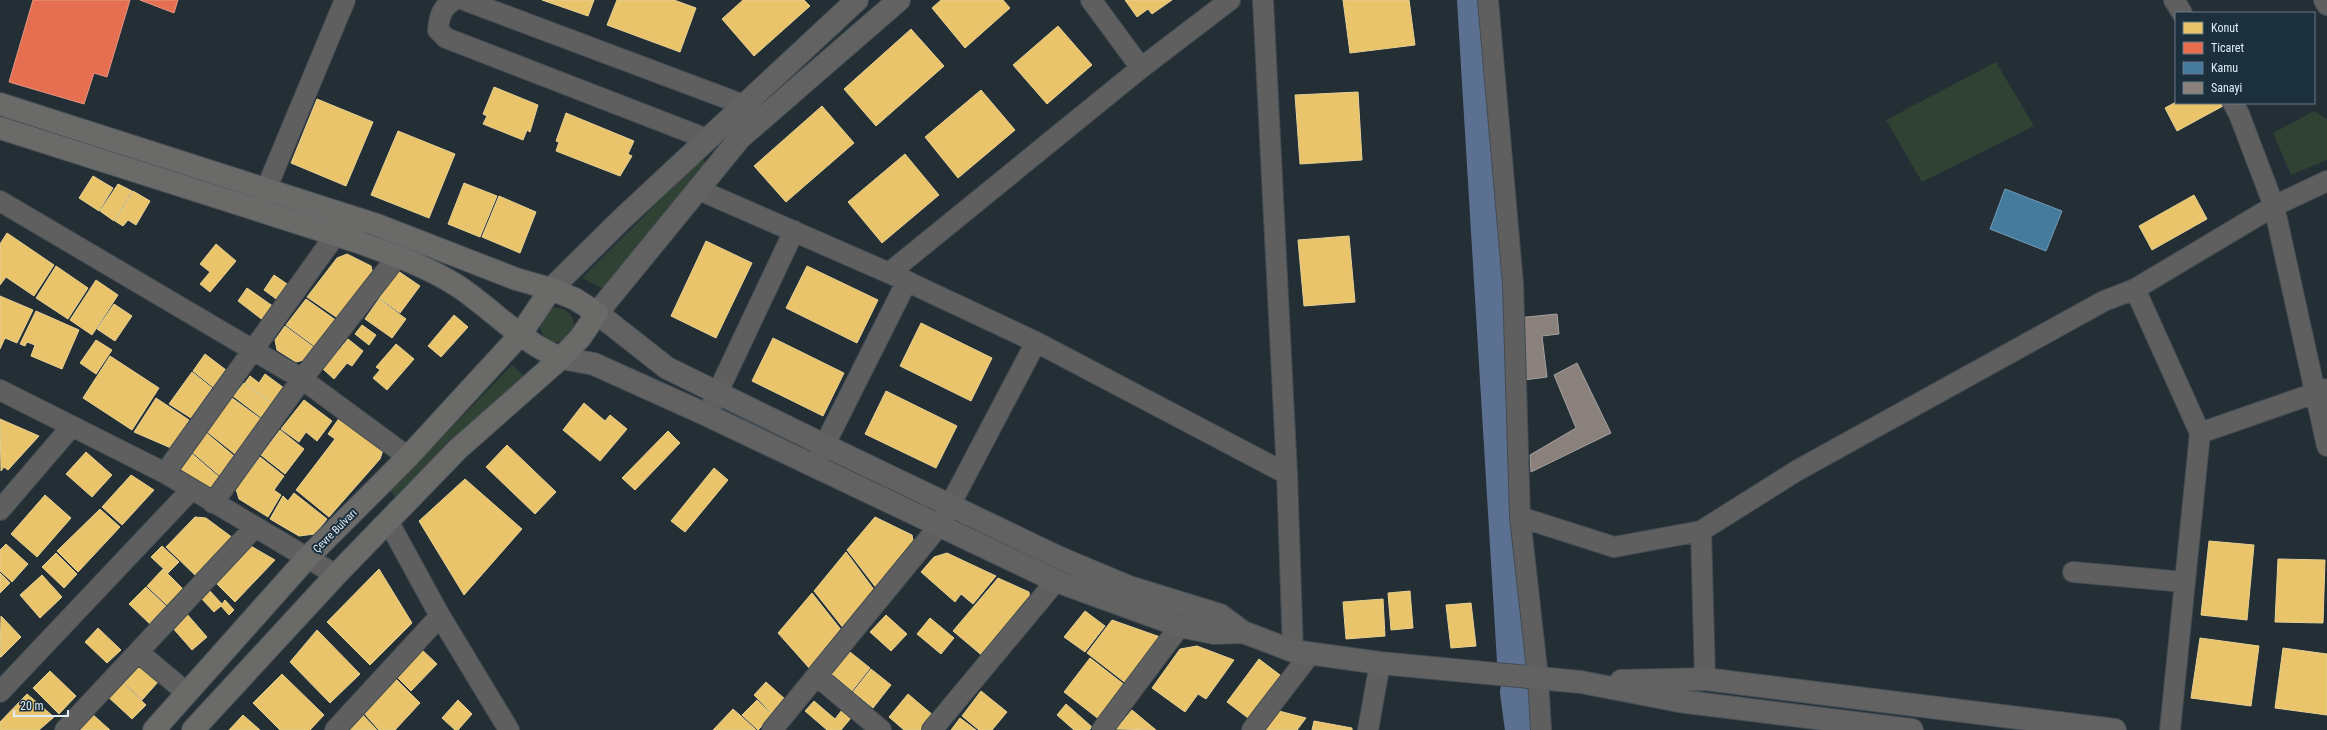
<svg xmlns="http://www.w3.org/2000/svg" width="2327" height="730" font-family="'Roboto Condensed',sans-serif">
  <rect width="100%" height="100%" fill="#232e35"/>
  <!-- green -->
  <path fill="#304233" d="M1996,62l38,64 -112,56 -36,-62z
    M2314,111l13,8v41l-36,15 -18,-42z
    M702,158l5,6 -102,126 -23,-12z
    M540 325a17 17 0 1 1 34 0a17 17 0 1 1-34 0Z
    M512,365l12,11 -128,121 -6,-6z"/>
  <!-- homes -->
  <path fill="#e9c46a" stroke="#e6d094" d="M542,0h52l-6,16z
    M617,0h57l22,8 -16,44 -73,-27z
    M743,0h61l6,6 -56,50 -32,-37z
    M941,0h62l7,8 -45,40 -33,-40z
    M1125,0h47l-20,14 -4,-5 -11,8z
    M1343,0h66l6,45 -65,8z
    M1058,26l34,39 -45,39 -34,-39z
    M911,29l33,37 -68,60 -32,-37z
    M494,87l44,18 -8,27 -3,-2 -4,10 -40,-16 4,-8 -4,-2z
    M981,90l34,40 -57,48 -33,-41z
    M1358,92l4,68 -62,4 -5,-69z
    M317,99l56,23 -27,64 -55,-23z
    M2176,102l45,1 2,3 -46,25 -12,-23z
    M822,106l32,37 -68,59 -32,-36z
    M566,113l68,28 -6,13 4,2 -12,20 -64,-25 3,-9 -3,-1z
    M398,131l57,23 -26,64 -58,-23z
    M905,154l34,41 -57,48 -34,-41z
    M93,176l20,12 -14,23 -20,-13z
    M464,183l33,13 -17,41 -32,-13z
    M118,184l14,7 -18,30 -14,-10z
    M133,191l17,10 -14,24 -8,-5 -5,6 -8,-5z
    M2194,195l13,24 -55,31 -13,-24z
    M499,196l37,16 -16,41 -38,-16z
    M7,233l47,32 -20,31 -28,-19 -6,8v-41z
    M1349,236l6,66 -51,4 -6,-66z
    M706,241l46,22 -36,75 -45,-22z
    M216,244l20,17 -26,31 -10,-8 10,-12 -10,-8z
    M347,254l24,12 2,8 -34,45 -32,-22 30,-39z
    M56,266l32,22 -20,31 -32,-21z
    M807,266l71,34 -21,43 -71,-35z
    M398,271l22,15 -20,27 -21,-15z
    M274,275l16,11 -11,15 -15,-11z
    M96,280l22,15 -26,40 -22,-15z
    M247,288l27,19 -10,14 -26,-20z
    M0,296l33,14 -16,33 -12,-5 -5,11z
    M306,299l31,22 -20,27 -31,-23z
    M379,299l27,20 -14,19 -27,-19z
    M114,304l18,12 -17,25 -18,-12z
    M36,311l43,19 -17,39 -31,-13 4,-11 -8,-3 -2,4 -5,-2z
    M454,315l14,12 -27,30 -13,-11z
    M921,323l71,35 -21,43 -71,-35z
    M362,325l14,10 -7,10 -14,-11z
    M285,326l31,23 -8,10 -12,3 -19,-12 -2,-10z
    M773,338l71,35 -21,43 -71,-35z
    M348,339l15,12 -11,15 -5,-3 -13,16 -11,-10z
    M96,340l16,10 -16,24 -16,-11z
    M396,344l18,15 -27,31 -14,-12 7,-8 -4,-3z
    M205,354l21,16 -13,17 -20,-16z
    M110,356l49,32 -27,42 -49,-32z
    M192,372l20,16 -21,30 -22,-14z
    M265,374l19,14 -11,16 -28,-21 5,-7 9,7z
    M244,383l28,21 -10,14 -29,-22z
    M886,391l71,35 -21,42 -71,-34z
    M156,398l33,22 -18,28 -37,-16z
    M232,398l29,21 -26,35 -30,-24z
    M304,400l28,21 -15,20 -11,-9 -7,10 -18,-13z
    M584,403l21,18 5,-6 17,14 -27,32 -37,-31z
    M340,417l43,33 -3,9 -51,58 -33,-27 39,-51 -7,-5z
    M0,419l39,17 -31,34 -4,-3 -3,4z
    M280,430l24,19 -19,25 -24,-19z
    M204,431l30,25 -14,20 -29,-25z
    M668,431l12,12 -45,47 -13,-12z
    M507,445l49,47 -21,22 -49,-47z
    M86,452l26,23 -20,22 -26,-23z
    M190,452l29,25 -6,9 -10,3 -26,-18z
    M260,457l24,19 -10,14 7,5 -13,22 -29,-18 -3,-10z
    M714,468l14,12 -43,52 -14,-11z
    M131,475l23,15 -32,35 -20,-18z
    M465,479l57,50 -58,66 -45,-74z
    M294,493l33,26 -12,15 -16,2 -29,-17 13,-23 5,5z
    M45,495l26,23 -34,39 -26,-23z
    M100,509l20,18 -42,45 -21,-21z
    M195,517l11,1 27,20 -36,39 -31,-30z
    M875,517l37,18 2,10 -37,44 -30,-39z
    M2209,541l45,4 -7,75 -46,-5z
    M6,544l22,20 -16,18 -12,-11v-21z
    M249,545l26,15 -40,42 -21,-21z
    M162,546l17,16 -11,11 -17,-16z
    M846,552l29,39 -31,38 -30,-38z
    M56,553l21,21 -13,14 -22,-21z
    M947,553l49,23 -23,28 -12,-10 -6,8 -34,-30 13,-15z
    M2278,559l47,1 -2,63 -48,-1z
    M163,569l22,22 -16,16 -22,-21z
    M379,569l33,54 -42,42 -43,-43z
    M0,573l10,10 -10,10z
    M42,575l20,22 -22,21 -20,-23z
    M998,578l31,14 1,12 -45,54 -32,-27z
    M146,587l22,21 -17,17 -22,-21z
    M209,590l13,14 3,-4 9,10 -5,5 -8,-9 -7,6 -13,-14z
    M1410,591l3,37 -22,2 -3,-37z
    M812,593l30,38 -32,38 -32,-36z
    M1383,599l2,37 -39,3 -3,-37z
    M1471,603l5,43 -25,2 -5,-43z
    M1085,611l20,15 -20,26 -21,-15z
    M186,613l21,24 -15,13 -21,-24z
    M886,615l21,19 -16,17 -21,-19z
    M1,616l20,21 -20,20h-1z
    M930,618l24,20 -13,16 -24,-20z
    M1112,620l51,18 -36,46 -40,-31z
    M98,628l23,22 -14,13 -22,-21z
    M317,630l43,44 -30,29 -40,-41z
    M2200,638l59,8 -8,60 -60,-8z
    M1197,646l37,14 -28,39 -8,-5 -13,18 -33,-24 28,-39z
    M420,648l17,16 -26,27 -16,-16z
    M2283,648l44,6v61l-52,-7z
    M850,652l20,16 -18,23 -21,-17z
    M1090,658l36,28 -26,34 -36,-28z
    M1259,659l25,19 -32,43 -25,-19z
    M136,662l22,20 -16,18 -22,-21z
    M871,669l20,16 -18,23 -20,-16z
    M50,671l26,25 -17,18 -26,-26z
    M282,674l42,41 -14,15h-30l-27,-27z
    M394,677l26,26 -25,27h-16l-17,-19z
    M120,680l26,25 -14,14 -26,-24z
    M766,682l20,18 -13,14 -19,-19z
    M981,691l26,21 -15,18h-13l-17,-14z
    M27,694l27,23 -15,13h-39v-8z
    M908,694l26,22 -13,14h-17l-15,-13z
    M458,700l14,14 -14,16h-3l-13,-12z
    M757,700l16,15 -15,15 -16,-15z
    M814,701l21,18 7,-9 9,8 -10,12h-14l-22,-19z
    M1066,704l26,23 -3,3h-15l-17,-15z
    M733,709l8,7 15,14h-43z
    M1132,710l24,20 -40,-1z
    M1275,710l31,8 -9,12h-38z
    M360,712l17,18h-34z
    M91,713l19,17h-31l-2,-2z
    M243,715l17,15h-31z
    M960,718l16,12h-25z
    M1314,721l38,7v2h-40z"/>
  <!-- shops -->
  <path fill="#e76f51" stroke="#e59582" d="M33,0h97l-23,77 -13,-4 -10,31 -75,-22z
    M140,0h38l-4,13z"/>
  <!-- public -->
  <path fill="#457b9d" stroke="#749db8" d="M2005,189l57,22 -16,40 -56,-22z"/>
  <!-- industry -->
  <path fill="#8a817c" stroke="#a4a1a1" d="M1557,314l2,20 -17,2 5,41 -23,3 -7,-62z
    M1577,363l34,70 -80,39 -1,-17 46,-27 -22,-53z"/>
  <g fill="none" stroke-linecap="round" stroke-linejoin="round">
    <!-- river -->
    <path stroke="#5c7092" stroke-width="32" d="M1473,0l40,661
      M1516,692l5,38"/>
    <!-- street casing -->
    <g stroke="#434c52" stroke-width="22">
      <path id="street" d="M454,0c-12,7 -15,17 -16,30l8,8 261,101
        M464,0l280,105
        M1091,0l50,68
        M1263,0l24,474 6,177
        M1488,0l25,284 7,233 18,161 3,52
        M2174,0l8,13
        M2324,0l3,5
        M2233,103l6,11 35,92 53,240
        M697,189l192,84 147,69 251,132
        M0,201l302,178 106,78
        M260,204l85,-204
        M889,273l252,-205 89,-68
        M2135,289l65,144 -30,297
        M0,390l165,83 171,102
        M707,415l87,-184
        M2200,433l127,-44
        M817,460l90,-179
        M165,473l171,-239
        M213,503l89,-124 95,-122
        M0,510l72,-84
        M1520,517l94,30 87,-16 97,-61 306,-169 31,-12 139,-83 53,-25
        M388,521l52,95 69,114
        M1701,531l4,148
        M2073,572l112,10
        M138,652l49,41
        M817,676l64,54
        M0,692l191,-202
        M65,730l190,-203
        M335,730l105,-114
        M772,730l167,-204 97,-184
        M932,730l124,-149
        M1102,730l78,-104
        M1252,730l59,-77
        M1368,730l12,-67"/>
    </g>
    <!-- secondary casing -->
    <g stroke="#434c52" stroke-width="24">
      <path id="secondary" d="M899,0l-159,138 -143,175 70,55 157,77 236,113 69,29 91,28 23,17 50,19 87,12 201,19 98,19 233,29
        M551,289l72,-71 234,-218
        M561,358l33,6 113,51 349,166 124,45 34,7 29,-1
        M1621,681l84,-2 410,51"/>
    </g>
    <!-- primary casing -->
    <g stroke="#434c52" stroke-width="24">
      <path id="primary" d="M0,104l377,121 139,54 35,10 24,10 22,14 -17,25 -19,20 -103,91 -122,126 -143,155
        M0,128l358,114c33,12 68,24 98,43 36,23 64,57 105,73
        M154,730l154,-173 100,-100 112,-122 31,-46"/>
    </g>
    <!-- street -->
    <use href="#street" stroke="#605f5f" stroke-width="20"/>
    <!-- secondary -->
    <use href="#secondary" stroke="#626262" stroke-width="22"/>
    <!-- primary -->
    <use href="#primary" stroke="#6a6a68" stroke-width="22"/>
  </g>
  <g text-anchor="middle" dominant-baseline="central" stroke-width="4" stroke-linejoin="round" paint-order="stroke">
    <!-- street labels -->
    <g font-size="11" fill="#e0edf6" stroke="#1b2f3d">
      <text transform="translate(335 531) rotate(-45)">Çevre Bulvarı</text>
    </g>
  </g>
  <!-- legend -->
  <rect x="2175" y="12" width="140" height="92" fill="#1b2f3d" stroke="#6a7b87"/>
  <rect x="2183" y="22" width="20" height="12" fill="#e9c46a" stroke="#6a7b87"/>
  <text x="2211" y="32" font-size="12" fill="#e0edf6">Konut</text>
  <rect x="2183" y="42" width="20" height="12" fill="#e76f51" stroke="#6a7b87"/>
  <text x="2211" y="52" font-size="12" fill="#e0edf6">Ticaret</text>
  <rect x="2183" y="62" width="20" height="12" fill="#457b9d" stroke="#6a7b87"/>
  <text x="2211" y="72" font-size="12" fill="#e0edf6">Kamu</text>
  <rect x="2183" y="82" width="20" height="12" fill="#8a817c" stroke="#6a7b87"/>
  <text x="2211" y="92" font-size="12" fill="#e0edf6">Sanayi</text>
  <!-- scale -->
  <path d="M14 710v6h54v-6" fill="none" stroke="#e0edf6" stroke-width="2"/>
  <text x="20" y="710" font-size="12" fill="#e0edf6" stroke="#1b2f3d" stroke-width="3" paint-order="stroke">20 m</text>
</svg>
